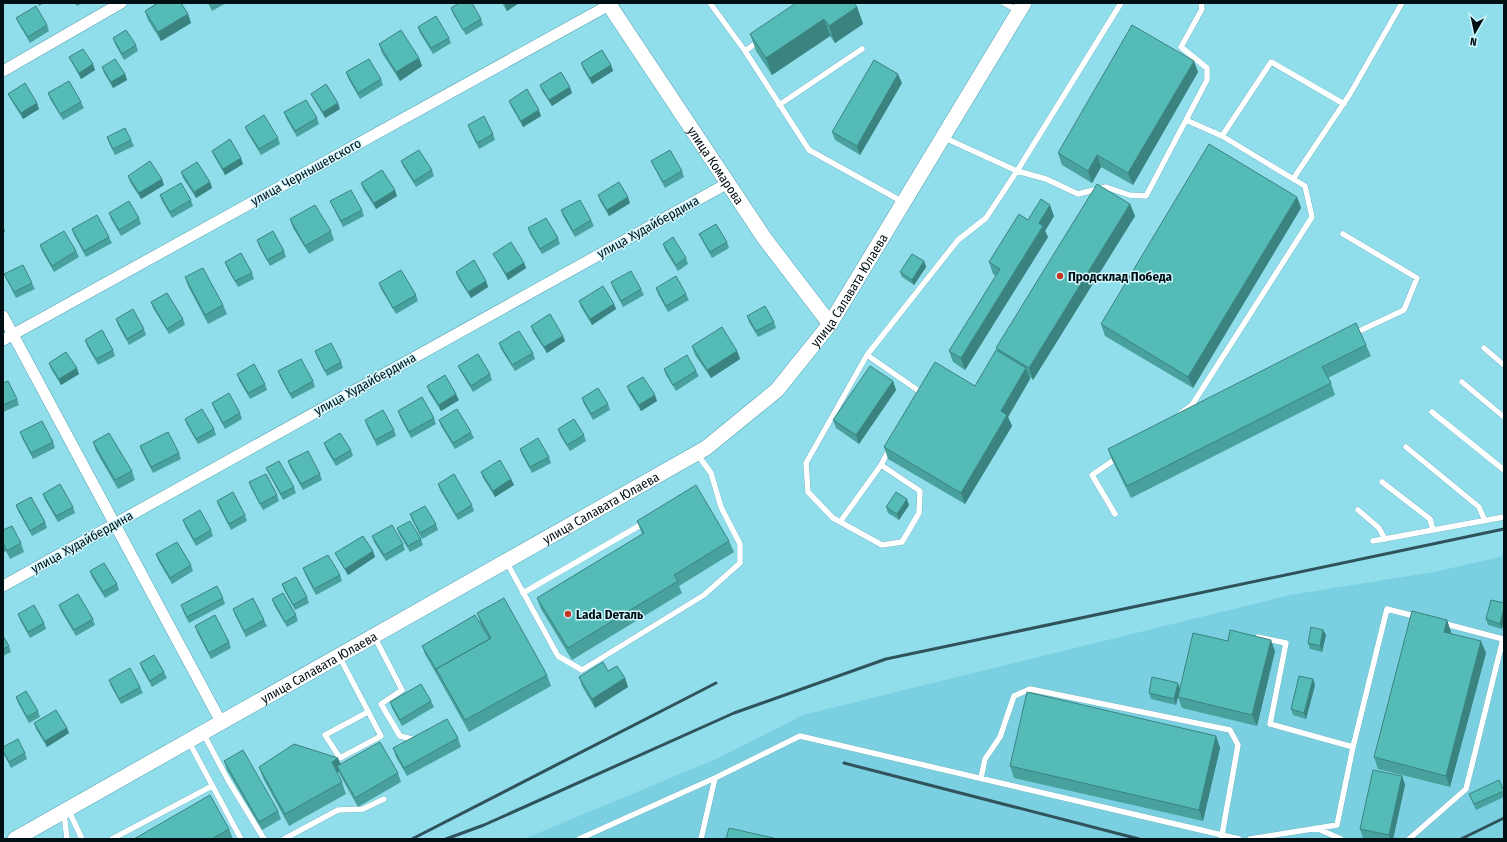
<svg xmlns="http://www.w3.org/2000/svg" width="1507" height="842" font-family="'Fira Sans Condensed',sans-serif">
  <rect width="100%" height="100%" fill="#90ddec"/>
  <!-- built -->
  <path fill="#7ad0e1" d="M1504,556v283h-980l192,-80 87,-44 487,-120 144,-23z"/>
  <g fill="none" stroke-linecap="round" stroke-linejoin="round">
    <!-- lane casing -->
    <g stroke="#57a4b2" stroke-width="6">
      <path id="lane" d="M710,3l35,48 64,99 94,52
        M1004,3l15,8
        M745,51l14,-10
        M779,105l83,-56
        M1186,120l21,-40v-12l-26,-21 21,-38 -1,-6
        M1222,136l49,-74 73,42
        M945,138l72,33 29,8 32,15 28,-7 23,8 17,1 40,-76 36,16 83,50 7,31 -120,188 -11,8
        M1293,179l57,-85 52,-91
        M1343,234l74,44 -13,32 -51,24
        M1484,348l20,17
        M867,355l52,36 -2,5
        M1462,382l42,35
        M1432,412l72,58
        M1406,447l73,60 6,14
        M881,465l9,-17
        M1382,482l48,37 3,11
        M1358,510l21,18 6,11
        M1115,514l-23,-39 25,-17
        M840,522l41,-57 39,26 -1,22 -17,29 -20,3 -49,-27 -25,-26 -2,-29 61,-108 91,-115 28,-22 31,-47 104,-168
        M1373,541l131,-24
        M506,561l52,95 24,14 122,-75 36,-32v-19l-19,-37 -10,-34 -14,-19
        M523,593l121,-70
        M374,636l28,54 -21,14 19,32 16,4
        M339,656l42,80 -41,22 -15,-23 43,-23
        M203,733l25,47 36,59
        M189,742l52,97
        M1353,747l34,-138 31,8
        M715,778l85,-42 422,99 16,-90 -8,-15 -200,-41 -16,7 -14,41 -15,22 -4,19
        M68,809l14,30
        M64,813l3,26
        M1316,828l25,11
        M112,839l100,-53
        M284,839l54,-29 25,-1 21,-10
        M579,839l136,-61 -14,61
        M1221,839l1,-4 17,4
        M1250,839l87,-14 16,-78 -83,-23 16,-81 -28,-6
        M1409,839l57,-50 37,-150 -61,-16"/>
    </g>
    <!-- street casing -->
    <g stroke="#57a4b2" stroke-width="12">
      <path id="street" d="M3,71l118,-68
        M3,316l218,406
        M3,340l606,-335
        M3,586l725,-403"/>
    </g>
    <!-- secondary casing -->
    <g stroke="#57a4b2" stroke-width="16">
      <g id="secondary">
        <path id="s1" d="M608,3l157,236 65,85"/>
        <path id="s2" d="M15,839l691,-391 71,-58 53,-66 194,-321"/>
      </g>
    </g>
    <!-- lane -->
    <use href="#lane" stroke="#fff" stroke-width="5.5"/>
    <!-- street -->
    <use href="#street" stroke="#fff" stroke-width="11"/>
    <!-- secondary -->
    <use href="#secondary" stroke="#fff" stroke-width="15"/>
    <!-- rail -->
    <path stroke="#30535b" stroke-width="3" d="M844,763l295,76
      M412,839l304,-156
      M446,839l38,-14 250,-112 152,-54 618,-130
      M1461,839l43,-21"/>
  </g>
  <!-- wall -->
  <path fill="#48a19d" d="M38,3h6l-5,3z
    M75,3h7l-5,3z
    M208,3h18l-14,8z
    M502,3h17l-12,8z
    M857,7l6,17 -28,19 -5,-7 -58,39 -16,-24 -6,-17z
    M451,8l30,11 2,6 -17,10 -13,-21z
    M145,11l43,3 3,9 -30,18 -13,-21z
    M16,18l31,7 2,6 -19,12 -11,-19z
    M418,27l31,11 2,5 -18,11 -13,-21z
    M113,38l23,7 2,6 -14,9 -9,-16z
    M379,44l40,14 3,8 -22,15 -18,-28z
    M69,57l26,13 -14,9 -9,-16z
    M581,63l30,2 2,6 -21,13 -9,-15z
    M102,67l23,7 2,6 -14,8 -9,-15z
    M346,72l35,7 2,6 -23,14 -12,-21z
    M1198,72l-65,113 -32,-18 -9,16 -30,-18 -4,-12z
    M902,83l-42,72 -25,-15 -3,-8z
    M540,85l32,8 -20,13 -10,-15z
    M48,93l33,9 3,6 -21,12 -13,-21z
    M8,94l31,15 -16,10 -12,-19z
    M311,94l29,15 -15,9 -11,-18z
    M509,101l32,15 -18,11 -12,-21z
    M284,112l33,6 2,6 -22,13 -11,-19z
    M468,125l25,9 2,6 -16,9 -9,-18z
    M245,127l33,11 2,6 -19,11 -14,-23z
    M107,137l24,3 3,6 -19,9 -6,-12z
    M212,151l31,13 -18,11 -11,-19z
    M401,161l31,9 2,6 -18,11 -13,-21z
    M651,161l31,10 2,6 -19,11 -11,-21z
    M181,172l29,10 2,6 -16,10 -13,-20z
    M128,176l36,9 -23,14 -11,-17z
    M361,183l36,13 -21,13 -13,-20z
    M160,195l31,5 2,6 -21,12 -10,-17z
    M598,195l32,8 -21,13 -9,-15z
    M1297,197l4,11 -108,180 -88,-52 -4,-12z
    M330,201l32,9 2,6 -21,11z
    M1130,204l5,12 -102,164 -3,-3v2l-22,38 4,9 -47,78 -77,-45 -4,-12 91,-61 22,-36 -1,-2z
    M561,210l30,10 3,6 -19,11 -12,-21z
    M109,213l30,5 2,6 -20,12 -10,-17z
    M1054,216l-9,15 3,6 -83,133 -12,-8 -4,-11 47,-75 -3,-2 -4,-12 39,-42z
    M290,219l41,12 3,9 -25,14 -16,-26z
    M528,228l30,10 2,6 -18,10 -12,-20z
    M72,229l37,8 3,6 -26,14 -12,-22z
    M699,234l28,8 2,6 -17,10 -10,-18z
    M257,240l27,11 2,6 -16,9 -11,-20z
    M663,244l23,14 2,6 -10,7 -13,-21z
    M40,245l36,6 3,6 -25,15 -12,-21z
    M493,254l31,9 2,5 -18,12 -12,-21z
    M924,261l2,6 -12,18 -12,-8 -2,-5z
    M225,262l27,11 2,6 -16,8 -11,-19z
    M456,272l30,9 2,6 -17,11 -13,-20z
    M4,274l28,9 3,6 -19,9z
    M185,277l38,28 4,9 -19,10 -20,-38z
    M611,282l30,7 3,6 -21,12 -10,-19z
    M379,283l37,12 2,6 -22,13 -15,-25z
    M656,288l30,6 3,6 -21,12 -10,-18z
    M579,301l35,3 2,5 -24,16 -11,-18z
    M151,302l32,17 2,6 -16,9 -16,-26z
    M747,316l27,6 2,6 -18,9 -9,-15z
    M116,319l28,10 2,6 -17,10 -11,-20z
    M531,326l32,10 2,5 -18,12 -14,-21z
    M85,340l28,10 2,6 -17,9 -11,-19z
    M499,343l34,10 2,6 -20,12 -14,-22z
    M1366,345l5,11 -43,22 3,5 4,12 -204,103 -19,-38 -4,-11z
    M692,346l45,5 3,8 -29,19 -16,-23z
    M315,351l26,11 2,6 -16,8 -10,-19z
    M49,363l30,11 -18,11 -10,-16z
    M458,366l32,8 2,6 -19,12 -12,-20z
    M664,369l32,2 3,5 -23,15 -10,-16z
    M278,371l35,10 2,6 -23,12 -12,-22z
    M237,374l28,10 2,6 -17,9 -11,-19z
    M893,381l3,9 -37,54 -23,-16 -3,-8z
    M3,383l14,16 2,6 -16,7z
    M427,386l32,14 -18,11 -12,-19z
    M627,386l30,15 -16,10 -12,-19z
    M582,398l26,6 2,6 -17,10 -9,-16z
    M212,403l28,10 2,6 -17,10 -11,-20z
    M398,411l36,7 2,6 -25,14 -11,-21z
    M185,419l29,10 2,6 -18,9 -11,-19z
    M365,420l29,10 2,6 -19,10 -10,-20z
    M439,420l32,12 3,6 -19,11 -14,-23z
    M558,429l26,6 2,6 -16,10 -10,-16z
    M20,432l33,10 2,6 -22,11 -11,-21z
    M93,442l39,29 3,9 -17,9 -22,-38z
    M324,443l27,7 2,6 -17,10 -10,-17z
    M140,446l39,7 2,6 -28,14 -11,-21z
    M520,449l29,8 2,6 -19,10 -10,-18z
    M288,461l32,13 2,6 -19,10 -13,-23z
    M266,468l28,19 2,6 -13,7 -14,-26z
    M481,472l30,7 3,6 -19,12 -12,-19z
    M249,482l28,13 2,6 -16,9 -12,-22z
    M438,484l34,21 2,6 -16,9 -18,-30z
    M43,494l30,13 2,6 -17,9 -13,-22z
    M217,501l28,14 2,6 -16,9 -12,-23z
    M16,505l29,17 2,6 -15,8 -14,-25z
    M909,505l-10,15 -11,-7 -2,-6z
    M410,514l26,10 2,6 -16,9 -10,-19z
    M183,520l28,10 2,6 -17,10 -11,-20z
    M637,521l92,20 5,11 -55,34 3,7 -110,67 -31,-51 -4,-11 105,-64z
    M397,528l24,11 2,6 -13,7 -11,-18z
    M3,530l18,13 3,9 -14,7 -4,-8 -3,2z
    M372,536l31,8 2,6 -19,11 -12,-19z
    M373,551l2,6 -27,18 -10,-16 -3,-6z
    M156,554l35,11 2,6 -21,13 -14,-24z
    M303,568l37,7 2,6 -26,14 -11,-21z
    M90,571l27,13 2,6 -14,8 -13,-21z
    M282,584l25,13 2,6 -14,7 -11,-20z
    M223,598l2,6 -36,19 -6,-12 -2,-6z
    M272,599l24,16 2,6 -11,6 -13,-22z
    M1504,603l-2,26 -14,-4 -2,-6z
    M59,605l34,14 2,6 -19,11 -15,-25z
    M233,609l31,11 3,6 -21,11 -11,-22z
    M477,613l70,62 4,11 -82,46 -44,-78 -3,-8 68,-7 -9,-15z
    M18,614l26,9 2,6 -16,9 -10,-18z
    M1447,620l4,12v1l35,20 -36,134 -72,-18 -4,-12z
    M195,626l34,16 2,6 -20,11 -14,-27z
    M1323,630l3,5 -4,17 -12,-3 -2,-6z
    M3,636l6,10 2,6 -8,4z
    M1228,641l47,10 -18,75 -75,-18 -4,-11 -2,8 -25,-6 -2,-6 31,-4z
    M140,663l24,9 3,6 -15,9 -10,-18z
    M608,671l17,7 3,9 -33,21 -13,-22 -3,-9z
    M1313,679l2,6 -9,34 -13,-4 -2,-6z
    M109,680l31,7 3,6 -22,11 -10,-18z
    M16,697l22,14 2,6 -11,6 -11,-20z
    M431,701l3,6 -32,19 -10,-18 -2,-6z
    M34,723l33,5 2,5 -22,14 -11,-18z
    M1216,736l4,12 -17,73 -189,-43 -4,-12z
    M458,738l3,9 -54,29 -11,-19 -3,-9z
    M3,747l22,6 2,6 -16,9 -7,-14z
    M338,758l3,6 57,9 3,9 -43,25 -18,-32 -1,-3 -2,1 5,9 4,12 -57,32 -26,-48 -4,-11z
    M224,761l54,50 3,8 -19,11 -35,-60z
    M1402,776l3,9 -12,54h-23l-7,-1 -3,-9z
    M1504,791v6l-28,13 -7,-16z
    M229,829l4,10h-99z"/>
  <!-- shaded-wall -->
  <path fill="#3b8380" d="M508,3h11l-12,8 -2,-6z
    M857,7l6,17 -28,19 -6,-17z
    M188,14l3,9 -30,18 -3,-9z
    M824,19l6,17 -58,39 -6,-17z
    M419,58l3,8 -22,15 -4,-9z
    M1194,61l4,11 -65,113 -5,-12z
    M93,64l2,6 -14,9 -2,-6z
    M611,65l2,6 -21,13 -2,-6z
    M125,74l2,6 -14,8 -2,-6z
    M898,74l4,9 -42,72 -3,-9z
    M570,87l2,6 -20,13 -3,-6z
    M37,103l2,6 -16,10 -2,-6z
    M338,103l2,6 -15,9 -2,-6z
    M539,110l2,6 -18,11 -2,-6z
    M1097,155l4,12 -9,16 -4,-12z
    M241,158l2,6 -18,11 -2,-6z
    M162,179l2,6 -23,14 -2,-6z
    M210,182l2,6 -16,10 -2,-6z
    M395,190l2,6 -21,13 -2,-6z
    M628,197l2,6 -21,13 -2,-6z
    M1297,197l4,11 -108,180 -5,-11z
    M1130,204l5,12 -102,164 -4,-12z
    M1050,205l4,11 -9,15 3,6 -83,133 -4,-12 78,-135z
    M3,226l2,6 -2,1z
    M924,261l2,6 -12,18 -2,-5z
    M524,263l2,5 -18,12 -2,-6z
    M486,281l2,6 -17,11 -3,-6z
    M614,304l2,5 -24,16 -2,-6z
    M563,336l2,5 -18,12 -3,-6z
    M737,351l3,8 -29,19 -4,-8z
    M77,368l2,6 -18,11 -2,-6z
    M1026,368l4,11 -22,38 4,9 -47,78 -4,-11 40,-82z
    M893,381l3,9 -37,54 -3,-9z
    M456,394l3,6 -18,11 -2,-6z
    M655,395l2,6 -16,10 -2,-6z
    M511,479l3,6 -19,12 -2,-6z
    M907,499l2,6 -10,15 -2,-6z
    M373,551l2,6 -27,18 -3,-6z
    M1504,608v14l-2,7 -2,-5z
    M1447,620l4,12 -3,11 -4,-11z
    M1323,630l3,5 -4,17 -2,-6z
    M1271,640l4,11 -18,75 -5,-11z
    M1481,641l5,12 -36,134 -4,-11z
    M625,678l3,9 -33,21 -3,-9z
    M1313,679l2,6 -9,34 -2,-6z
    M1178,683l2,6 -4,16 -2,-6z
    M67,728l2,5 -22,14 -2,-6z
    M1216,736l4,12 -17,73 -4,-11z
    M338,758l4,11 -5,-3 2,6 -3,2 -4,-12z
    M1402,776l3,9 -12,54h-3l-1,-4z"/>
  <!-- building -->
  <path fill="#54bbb7" stroke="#3b8380" d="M158,3h23l7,11 -30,18 -13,-21z
    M459,3h13l9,16 -18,11 -12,-22z
    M796,3h58l3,4 -28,19 -5,-7 -58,39 -16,-24z
    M36,6l11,19 -19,12 -12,-19z
    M436,16l13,22 -18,10 -13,-21z
    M1132,25l62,36 -66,112 -31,-18 -9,16 -30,-18z
    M126,30l10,15 -14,9 -9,-16z
    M401,30l18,28 -23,14 -17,-28z
    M83,49l10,15 -14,9 -10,-16z
    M602,50l9,15 -21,13 -9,-15z
    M115,59l10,15 -14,8 -9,-15z
    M369,59l12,20 -23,14 -12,-21z
    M874,60l24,14 -41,72 -25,-14z
    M561,72l9,15 -21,13 -9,-15z
    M69,81l12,21 -21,12 -12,-21z
    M25,83l12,20 -16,10 -13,-19z
    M326,84l12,19 -15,9 -12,-18z
    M527,89l12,21 -18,11 -12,-20z
    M306,100l11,18 -22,13 -11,-19z
    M264,115l14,23 -19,11 -14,-22z
    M484,116l9,18 -16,9 -9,-18z
    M125,128l6,12 -18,9 -6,-12z
    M230,139l11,19 -18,11 -11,-18z
    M1209,144l88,53 -109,180 -87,-53z
    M419,150l13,20 -18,11 -13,-20z
    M670,150l12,21 -19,11 -12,-21z
    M150,161l12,18 -23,14 -11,-17z
    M197,162l13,20 -16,10 -13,-20z
    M382,170l13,20 -21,13 -13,-20z
    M619,182l9,15 -21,13 -9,-15z
    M181,183l10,17 -21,12 -10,-17z
    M1097,184l33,20 -101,164 -33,-20z
    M351,190l11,20 -21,11 -11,-20z
    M1041,199l9,6 -11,18 4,3 -82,132 -12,-7 51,-82 -11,-7 30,-48 9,6z
    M580,200l11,20 -18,11 -12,-21z
    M129,201l10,17 -20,12 -10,-17z
    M315,205l16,26 -26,15 -15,-27z
    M97,215l12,22 -25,14 -12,-22z
    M546,218l12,20 -18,11 -12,-21z
    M716,224l11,18 -17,10 -11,-18z
    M64,231l12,20 -24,15 -12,-21z
    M273,231l11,20 -17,9 -10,-20z
    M673,237l13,21 -10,7 -13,-21z
    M511,242l13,21 -18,11 -13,-20z
    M241,253l11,20 -17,8 -10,-19z
    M912,254l12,7 -12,19 -12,-8z
    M474,260l12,21 -18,11 -12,-20z
    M23,265l9,18 -18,9 -10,-18z
    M203,268l20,37 -18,10 -20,-38z
    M401,270l15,25 -23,13 -14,-25z
    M631,271l10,18 -20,12 -10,-19z
    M676,276l10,18 -20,12 -10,-18z
    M603,286l11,18 -24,15 -11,-18z
    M167,293l16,26 -16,10 -16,-27z
    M765,306l9,16 -18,9 -9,-15z
    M133,309l11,20 -17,10 -11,-20z
    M550,314l13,22 -19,11 -13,-21z
    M1356,323l10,22 -44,22 9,16 -204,103 -19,-37z
    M722,327l15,24 -30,19 -15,-24z
    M102,330l11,20 -17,9 -11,-19z
    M519,331l14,22 -21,12 -13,-22z
    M331,343l10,19 -16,9 -10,-20z
    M996,350l30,18 -25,43 6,4 -46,78 -77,-46 51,-85 40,24z
    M66,352l11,16 -18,11 -10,-16z
    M478,354l12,20 -19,12 -13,-20z
    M687,355l9,16 -23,14 -9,-16z
    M301,359l12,22 -23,13 -12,-23z
    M254,364l11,20 -17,9 -11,-19z
    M870,366l23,15 -37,54 -23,-15z
    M445,375l11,19 -17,11 -12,-19z
    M643,377l12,18 -16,10 -12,-19z
    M8,381l9,18 -14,6v-22z
    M598,388l10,16 -17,10 -9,-16z
    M229,393l11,20 -17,10 -11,-20z
    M422,397l12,21 -25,14 -11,-21z
    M202,409l12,20 -18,10 -11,-20z
    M457,409l14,23 -18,11 -14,-23z
    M383,410l11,20 -19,10 -10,-20z
    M574,419l10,16 -17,10 -9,-16z
    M42,421l11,21 -22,11 -11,-21z
    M168,432l11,21 -28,14 -11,-21z
    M109,433l23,38 -17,9 -22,-38z
    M340,433l11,17 -17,10 -10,-17z
    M538,438l11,19 -19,10 -10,-18z
    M308,451l12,23 -19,10 -13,-23z
    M500,460l11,19 -18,12 -12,-19z
    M279,461l15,26 -13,7 -15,-26z
    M266,474l11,21 -17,9 -11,-22z
    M454,474l18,31 -16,10 -18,-31z
    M60,484l13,23 -17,9 -13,-22z
    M696,485l33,56 -55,34 4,6 -110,67 -31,-50 107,-65 -7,-12z
    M233,492l12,23 -16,9 -12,-23z
    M896,492l11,7 -10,15 -11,-7z
    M31,497l14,25 -15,9 -14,-26z
    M425,506l11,18 -16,9 -10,-19z
    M200,510l11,20 -17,10 -11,-20z
    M410,521l11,18 -13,7 -11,-18z
    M392,525l11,19 -19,11 -12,-19z
    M12,526l9,17 -14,8 -4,-8v-13z
    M363,536l10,15 -28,18 -10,-16z
    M177,542l14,23 -21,13 -14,-24z
    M328,555l12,20 -26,14 -11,-21z
    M104,563l13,21 -14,8 -13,-21z
    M296,577l11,20 -14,8 -11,-21z
    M217,586l6,12 -36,19 -6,-12z
    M283,593l13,22 -11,7 -13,-23z
    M78,594l15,25 -19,11 -15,-25z
    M253,598l11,22 -20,11 -11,-22z
    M504,598l43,77 -82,45 -29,-51 55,-31 -14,-25z
    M1491,600l13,3v5l-4,16 -14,-5z
    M34,605l10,18 -16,9 -10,-18z
    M1412,611l35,9 -3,12 37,9 -35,135 -72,-19z
    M215,615l14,27 -20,11 -14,-27z
    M475,615l15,24 -54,30 1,2 -15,-25z
    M1311,627l12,3 -3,16 -12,-3z
    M1230,630l41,10 -19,75 -74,-18 15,-64 35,8z
    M3,636l6,10 -6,3z
    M154,655l10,17 -14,9 -10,-18z
    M603,662l5,9 9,-5 8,12 -33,21 -13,-22z
    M130,668l10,19 -21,12 -10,-19z
    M1299,676l14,3 -9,34 -13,-4z
    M1152,677l26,6 -4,16 -25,-6z
    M421,684l10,17 -31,19 -10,-18z
    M26,691l12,20 -11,6 -11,-20z
    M1027,692l189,44 -17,74 -189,-44z
    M56,710l11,18 -22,13 -11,-18z
    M447,719l11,19 -54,30 -11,-20z
    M18,739l7,14 -16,9 -6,-11v-4z
    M380,742l18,31 -43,25 -18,-32z
    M294,744l44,14 -6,4 10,20 -57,32 -26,-47z
    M243,750l35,61 -19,11 -35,-61z
    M1373,770l29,6 -13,59 -29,-6z
    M1499,780l5,11 -30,13 -5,-10z
    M210,795l19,34 -17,10h-78z
    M729,828l49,11h-52z"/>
  <!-- markers -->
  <g fill="#c43823" stroke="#d2f7fe" stroke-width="1.5">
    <circle cx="1060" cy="276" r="4"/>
    <circle cx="568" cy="614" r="4"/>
  </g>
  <g text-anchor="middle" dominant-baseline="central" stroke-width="3" stroke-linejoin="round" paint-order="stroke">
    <!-- street labels -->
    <g font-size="13" fill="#000f13" stroke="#d2f7fe">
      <text stroke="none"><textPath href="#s1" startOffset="195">улица Комарова</textPath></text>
      <text transform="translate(306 172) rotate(-29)">улица Чернышевского</text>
      <text transform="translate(648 227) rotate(-29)">улица Худайбердина</text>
      <text stroke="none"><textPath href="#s2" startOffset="1009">улица Салавата Юлаева</textPath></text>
      <text transform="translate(365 384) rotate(-29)">улица Худайбердина</text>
      <text stroke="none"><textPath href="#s2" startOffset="673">улица Салавата Юлаева</textPath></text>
      <text transform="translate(82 542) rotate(-29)">улица Худайбердина</text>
      <text stroke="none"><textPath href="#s2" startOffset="349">улица Салавата Юлаева</textPath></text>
    </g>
    <!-- poi labels -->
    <g font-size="13" font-weight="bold" fill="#000f13" stroke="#d2f7fe" text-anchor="start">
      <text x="1068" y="276">Продсклад Победа</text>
      <text x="576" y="614">Lada Dеталь</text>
    </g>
  </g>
  <!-- border -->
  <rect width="1507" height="842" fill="none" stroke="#000f13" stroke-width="8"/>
  <!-- north arrow -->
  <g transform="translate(1475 32) rotate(189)" stroke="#d2f7fe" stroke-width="3" paint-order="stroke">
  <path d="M0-3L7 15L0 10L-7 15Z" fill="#000f13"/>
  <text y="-6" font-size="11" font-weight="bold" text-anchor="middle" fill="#000f13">N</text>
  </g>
</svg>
